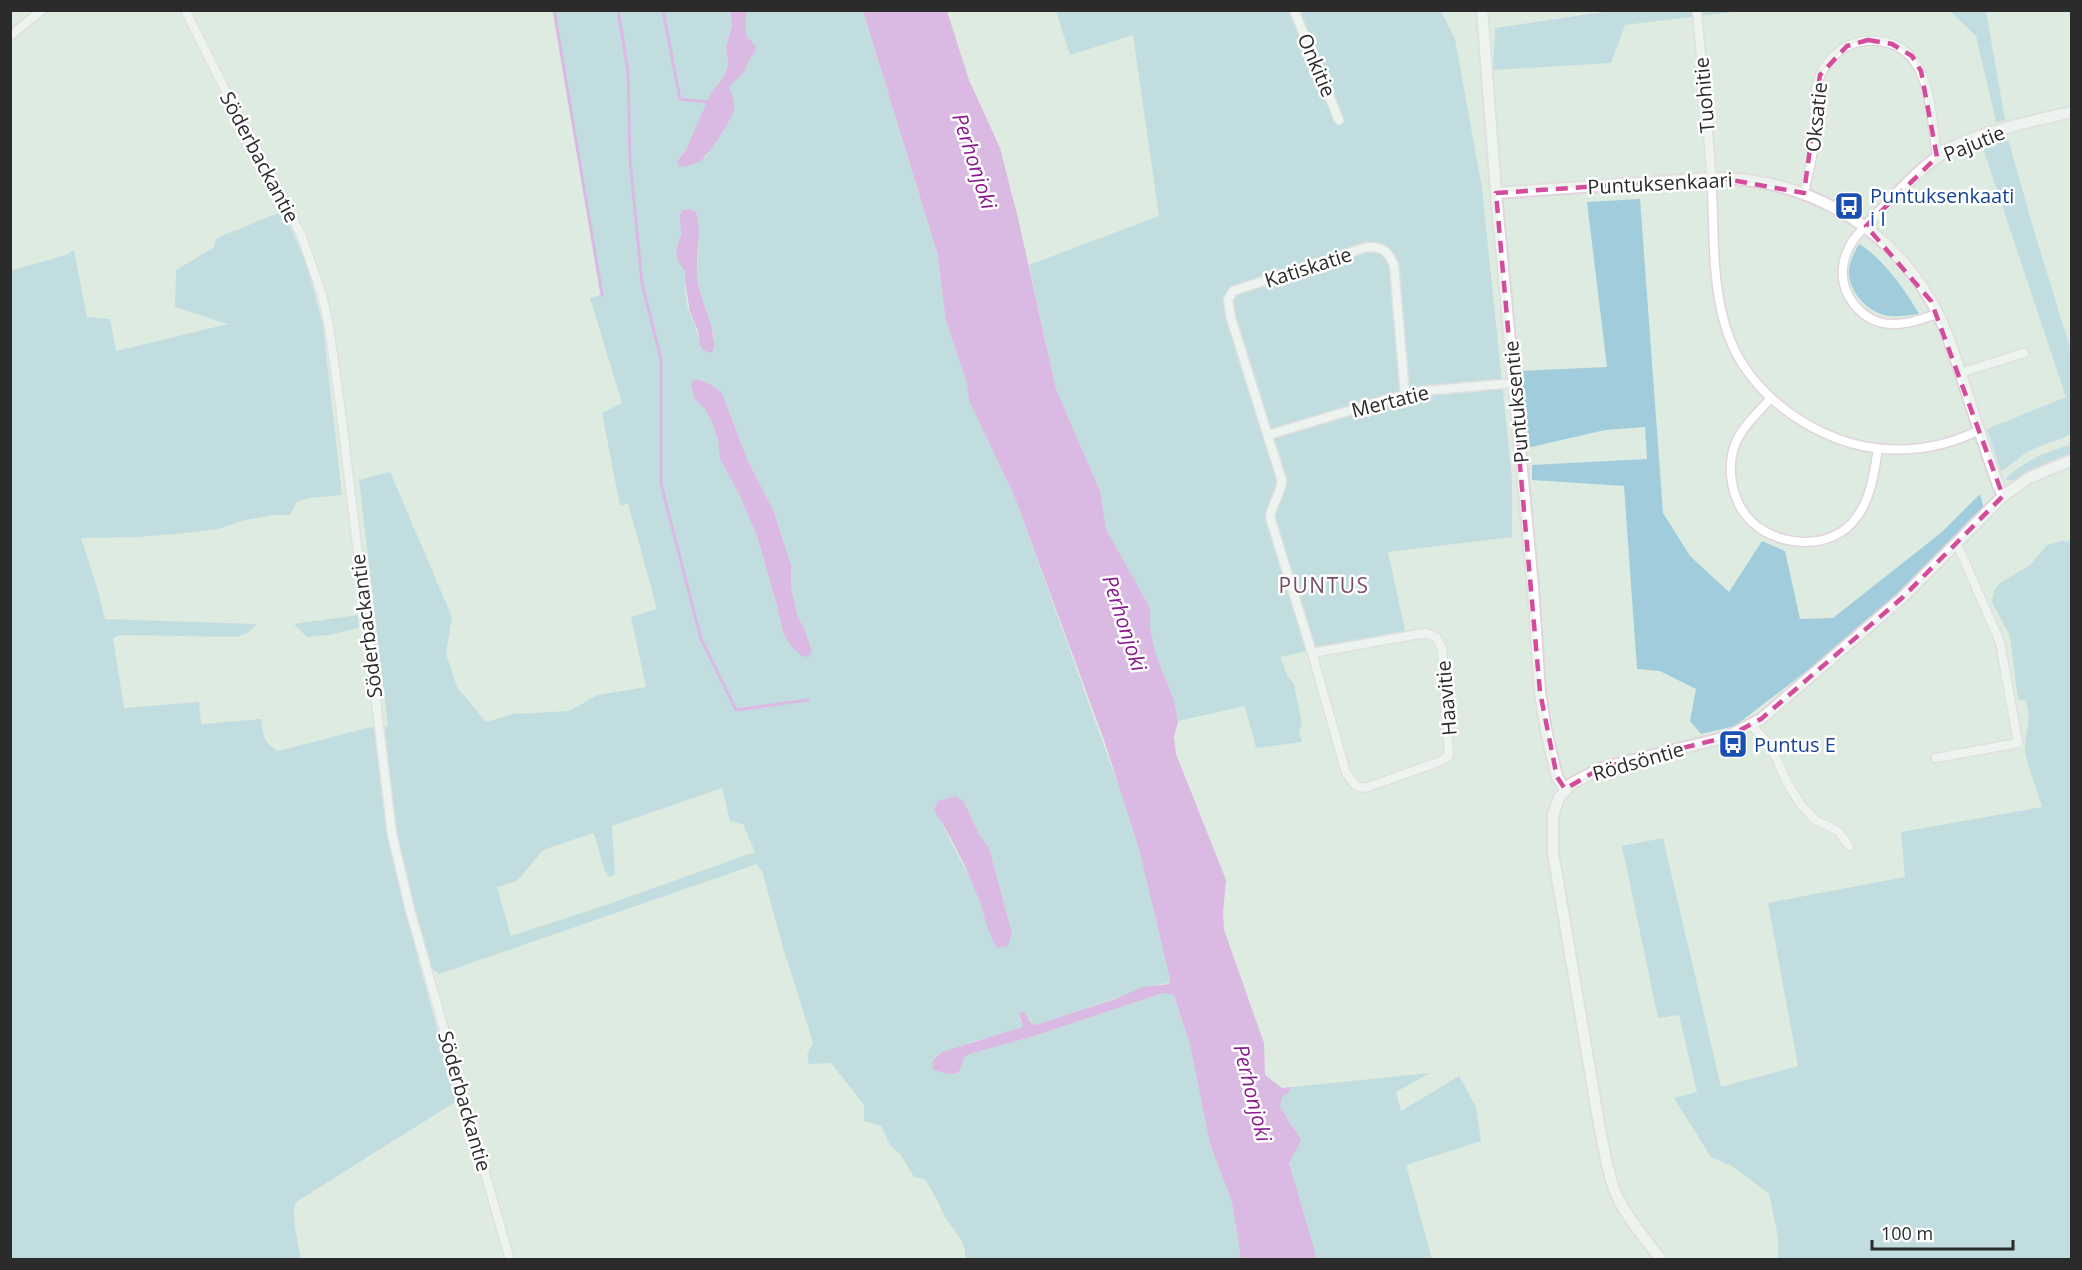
<svg xmlns="http://www.w3.org/2000/svg" width="2082" height="1270" font-family="'Open Sans',sans-serif">
  <rect width="100%" height="100%" fill="#deebe1"/>
  <!-- green -->
  <path fill="#a0ccdc" fill-rule="evenodd" d="M555,11h175l2,12 -6,24 2,17 -3,11 -9,12 -30,63 -9,10 29,-3c13,-24 35,-41 23,-70l15,-15 5,-12 6,-8 -9,-17v-24h117l74,241 9,69 21,63 2,17 45,94 107,298 18,56 31,130 -1,4 -14,2 -120,40 -3,-1 -2,-6h-11l5,9 -11,5 -38,9 -40,15 4,16 19,1 4,-7 1,-8 5,-4 66,-18 129,-43 11,2 16,50 20,99 22,58 9,57h-276c2,-20 -14,-30 -22,-46 -5,-12 -11,-22 -18,-34l-11,-2 -13,-22 -11,-10 -9,-19 -17,-5v-16l-33,-42 -22,1 -2,-9 6,-12 -31,-99 -19,-70 -6,-10 -318,110 -21,-15 39,142 -161,101c-6,12 3,43 5,57h-290l-1,-988 56,-16 8,-5 13,67 23,2 6,32 112,-27 -53,-17 1,-37 37,-22 4,-10 66,-27 24,54 16,61 19,169 -33,3 -12,4 -7,13h-16l-29,5 -27,9 -32,4 -48,4 -57,1 16,49 8,32 152,5 -8,8 -12,5 -116,-2 -8,3 11,70 75,-6 2,22 60,-5c2,15 3,25 17,32l93,-24 17,-1 -29,-246 31,-8 62,145 -6,37 11,33 29,35 27,-8 56,-3 29,-16 48,-8 -15,-70 26,-8 -29,-106 -8,3 -18,-93 20,-10 -32,-105 11,-3zM681,225l18,15 -2,34 3,19 15,45 -15,8c-2,-13 -5,-21 -10,-32 -5,-13 -6,-30 -5,-43 -15,-25 -3,-21 -4,-46zM700,380l22,13 25,66 27,53 17,53v22l7,30 6,11 8,23 -29,-19 -7,-30 -19,-66 -18,-42 -19,-35 -2,-19 -5,-16 -8,-15 -11,-11zM722,788l8,33 13,3 12,28 -146,52 -98,32 -14,-49 20,-6 26,-31 50,-17c8,14 6,32 17,44l5,-3 -3,-48zM964,802l15,32 10,14 23,85 -27,-14 -9,-29 -35,-68z
    M1056,11h385l14,28 27,149 30,291v58l-124,15 18,83 -30,6 -14,-2 -82,18 8,20 6,7 8,40 -3,6 3,12 -46,6 -11,-42 -67,15 -4,-21 -19,-48 -5,-25v-19l-44,-79 -6,-38 -44,-102 -27,-124 130,-49 -26,-181 -63,20z
    M1610,11h132l-117,14 -14,38 -118,7 2,-42z
    M1950,11h36l19,109 -9,2 -20,-86z
    M2008,139l27,95 36,117 1,83 -44,17 -27,21 -14,-43 79,-32 -84,-252z
    M1640,199l23,314 27,43 39,36 33,-51 23,10 15,68 33,-1 109,-86 38,-38 4,15 -76,76 -60,54 -113,87 -34,8 -11,-13 6,-32 -36,-18 -23,-2 -13,-183 -92,-6v-15l115,-6 -2,-32 -40,3 -78,18 -7,-77 87,-4 -20,-165z
    M1859,244c24,14 46,46 60,70 -9,1 -20,3 -29,2 -20,-2 -39,-21 -41,-41 -1,-11 5,-22 10,-31z
    M2071,445v10l-38,15 -16,11 -11,-1 2,-4c19,-16 39,-25 63,-31z
    M2062,541l10,1 -1,717h-293v-22l-9,-43 -35,-27 -23,-10 -37,-59 23,-6 -18,-77 -21,3 -36,-172 41,-8 58,249 77,-21 -30,-163 137,-26 -4,-45 141,-25c-4,-16 -17,-44 -17,-60 0,-15 8,-32 0,-47h-7l-8,-64 -18,-34 2,-11 6,-8 30,-18 17,-20z
    M358,615l1,13 -30,7 -22,2 -13,-13z
    M1430,1073l-34,19 5,19 58,-35 17,31 5,34 -75,24 26,94h-115c-9,-28 -25,-70 -28,-99 -1,-17 5,-41 -9,-53l2,-10 6,-4 4,-6z"/>
  <!-- water -->
  <path fill="#d67ce3" d="M730,11h16v24l10,12 -1,5 -6,8 -5,12 -15,15c3,8 6,15 5,23 -2,9 -27,48 -35,52 -6,3 -13,4 -19,5l-3,-6 9,-11 24,-55 15,-20 3,-11 -2,-17 6,-23z
    M863,11h84l22,69 31,68 18,70 38,171 44,102 6,38 44,79v19l5,25 19,48 4,21 -4,16 2,17 50,126 -3,33 1,17 40,113 1,32 17,13 10,-1 -4,6 -6,4 -2,10c5,5 5,7 8,13 3,8 9,8 13,21l-12,22 28,96h-76l-9,-57 -22,-58 -20,-99 -16,-50 -11,-2 -129,43 -65,18 -6,4 -1,8 -4,7 -9,1 -16,-4c-2,-11 3,-14 12,-19l78,-24 -4,-14 5,-1 8,12 3,1 80,-26 28,-12 26,-3 1,-5 -31,-130 -35,-109 -90,-245 -45,-94 -2,-17 -21,-63 -9,-69z
    M690,209l6,3c7,23 -2,46 2,70 3,22 18,45 16,67l-3,4 -8,-3 -3,-4 -2,-15 -8,-19 -5,-31v-10l-8,-11 -1,-8 5,-18 -1,-19 2,-5z
    M694,380h6l11,5 11,8 25,66 27,53 17,53v22l7,30 6,11 8,23 -4,6 -6,-1 -7,-6 -7,-8 -5,-10 -7,-30 -19,-66 -18,-42 -19,-35 -2,-19 -5,-16 -8,-15 -11,-11 -3,-14z
    M956,796l8,6 15,32 10,14 23,85 -4,13 -11,2c-11,-18 -13,-37 -21,-56 -11,-28 -26,-57 -42,-82l4,-9z"/>
  <g fill="none" stroke-linecap="round" stroke-linejoin="round">
    <!-- stream -->
    <path stroke="#d67ce3" stroke-width="3" d="M554,10l48,285
      M618,10l10,62 2,88 12,123 19,76v125l40,155 35,71 72,-10
      M663,10l17,89 27,3"/>
    <!-- minor casing -->
    <g stroke="#e2d4dc" stroke-width="11">
      <path id="minor" d="M185,10l49,97 40,74 28,56 20,58 7,31 11,79 52,429 18,76 100,350
        M1294,10l45,110
        M1697,12c5,59 12,118 15,176 2,46 0,96 14,140 16,53 62,92 112,111 46,17 98,13 141,-9
        M10,36l32,-26
        M1804,193c4,-20 10,-39 11,-59 1,-20 -4,-39 5,-58 8,-18 24,-33 45,-35 67,-6 65,69 72,116
        M1866,226c-23,20 -32,51 -13,77 7,9 15,16 26,19 19,6 40,-2 58,-8
        M1960,373l64,-20
        M1770,399c-12,14 -27,27 -34,43 -11,26 -4,62 17,81 28,25 80,27 103,-5 15,-19 18,-45 22,-69
        M1268,435l117,-35 37,-9 92,-8
        M1425,633l11,4 6,11 7,107 -8,6 -76,27 -9,-2 -10,-13 -34,-120z
        M1312,653l-42,-136c2,-13 10,-22 12,-36l-51,-163 -3,-18 5,-9 134,-44c16,0 20,3 27,18l11,130
        M1751,725l19,20 19,41 13,20 13,14 23,11 11,15
        M1936,758l82,-15 -18,-101 -43,-98"/>
    </g>
    <!-- tertiary casing -->
    <g stroke="#e2d4dc" stroke-width="14">
      <path id="tertiary" d="M1482,10l15,194 36,383 7,105 6,38 11,47 8,12
        M1496,193l215,-15c90,-1 174,44 220,123 16,28 25,59 35,89 10,32 21,64 32,95l5,11
        M1866,226c23,-23 44,-49 70,-68 30,-24 97,-37 136,-46
        M1661,1260c-15,-21 -35,-43 -45,-66 -8,-19 -11,-40 -15,-59l-48,-282v-38l6,-17 12,-14 30,-16 126,-31 34,-18 141,-121 101,-102 26,-18 43,-18"/>
    </g>
    <!-- minor -->
    <use href="#minor" stroke="#fff" stroke-width="8"/>
    <!-- tertiary -->
    <use href="#tertiary" stroke="#fff" stroke-width="10"/>
  </g>
  <!-- marked area -->
  <path d="M0 0H2082V1270H0ZM1868,40l24,4 20,12 9,15 16,86 -71,69 65,75 72,195 -101,102 -141,121 -34,18 -126,31 -36,21 -8,-12 -17,-85 -44,-499 224,-15 84,15 16,-118 27,-29z" fill="#deebe1" fill-opacity=".55" fill-rule="evenodd"/>
  <path fill="none" stroke="#d54b9b" stroke-width="4.5" stroke-dasharray="12 8" stroke-linejoin="round" d="M1868,40l24,4 20,12 9,15 16,86 -71,69 65,75 72,195 -101,102 -141,121 -34,18 -126,31 -36,21 -8,-12 -17,-85 -44,-499 224,-15 84,15 16,-118 27,-29z"/>
  <!-- icons -->
  <defs>
    <g id="bus-square" transform="scale(1.5)"><rect x="-9" y="-9" width="18" height="18" rx="4" fill="#1a4fb4" stroke="#fff"/><path d="M-5-6H5V4H4V6H2V4H-2V6H-4V4H-5ZM-3.5-4V0h7V-4ZM-3.5 1.2v1.5H-2V1.2ZM2 1.2v1.5H3.5V1.2Z" fill="#fff"/></g>
  </defs>
  <g fill-rule="evenodd">
    <use href="#bus-square" x="1849" y="206"/>
    <use href="#bus-square" x="1733" y="744"/>
  </g>
  <g text-anchor="middle" dominant-baseline="central" stroke-width="5" stroke-linejoin="round" paint-order="stroke">
    <!-- street labels -->
    <g font-size="20" fill="#2b2b2b" stroke="#fff">
      <text transform="translate(1317 65) rotate(67)">Onkitie</text>
      <text transform="translate(1704 95) rotate(-95)">Tuohitie</text>
      <text transform="translate(1816 117) rotate(-84)">Oksatie</text>
      <text transform="translate(1974 143) rotate(-22)">Pajutie</text>
      <text transform="translate(260 157) rotate(62)">Söderbackantie</text>
      <text transform="translate(1660 183) rotate(-3)">Puntuksenkaari</text>
      <text transform="translate(1308 267) rotate(-18)">Katiskatie</text>
      <text transform="translate(1390 401) rotate(-14)">Mertatie</text>
      <text transform="translate(1516 402) rotate(-95)">Puntuksentie</text>
      <text transform="translate(366 626) rotate(-97)">Söderbackantie</text>
      <text transform="translate(1446 698) rotate(-95)">Haavitie</text>
      <text transform="translate(1638 761) rotate(-16)">Rödsöntie</text>
      <text transform="translate(465 1101) rotate(74)">Söderbackantie</text>
    </g>
    <!-- transit labels -->
    <g font-size="20" fill="#164399" stroke="#fff" text-anchor="start">
      <text x="1870" y="195">Puntuksenkaati<tspan x="1870" dy="23">i I</tspan></text>
      <text x="1754" y="744">Puntus E</text>
    </g>
    <!-- water labels -->
    <g font-size="21" font-style="italic" fill="#891b8f" stroke="#fff">
      <text transform="translate(975 161) rotate(72)">Perhonjoki</text>
      <text transform="translate(1125 623) rotate(72)">Perhonjoki</text>
      <text transform="translate(1253 1093) rotate(76)">Perhonjoki</text>
    </g>
    <!-- neighbourhood labels -->
    <g font-size="21" letter-spacing="1.5" fill="#775066" stroke="#fff">
      <text x="1324" y="585">PUNTUS</text>
    </g>
  </g>
  <!-- border -->
  <rect width="2082" height="1270" fill="none" stroke="#2b2b2b" stroke-width="24"/>
  <!-- scale -->
  <path d="M1872 1240v9h141v-9" fill="none" stroke="#2b2b2b" stroke-width="3"/>
  <text x="1881" y="1240" font-size="18" fill="#2b2b2b" stroke="#ffffff" stroke-width="4.5" paint-order="stroke">100 m</text>
</svg>
